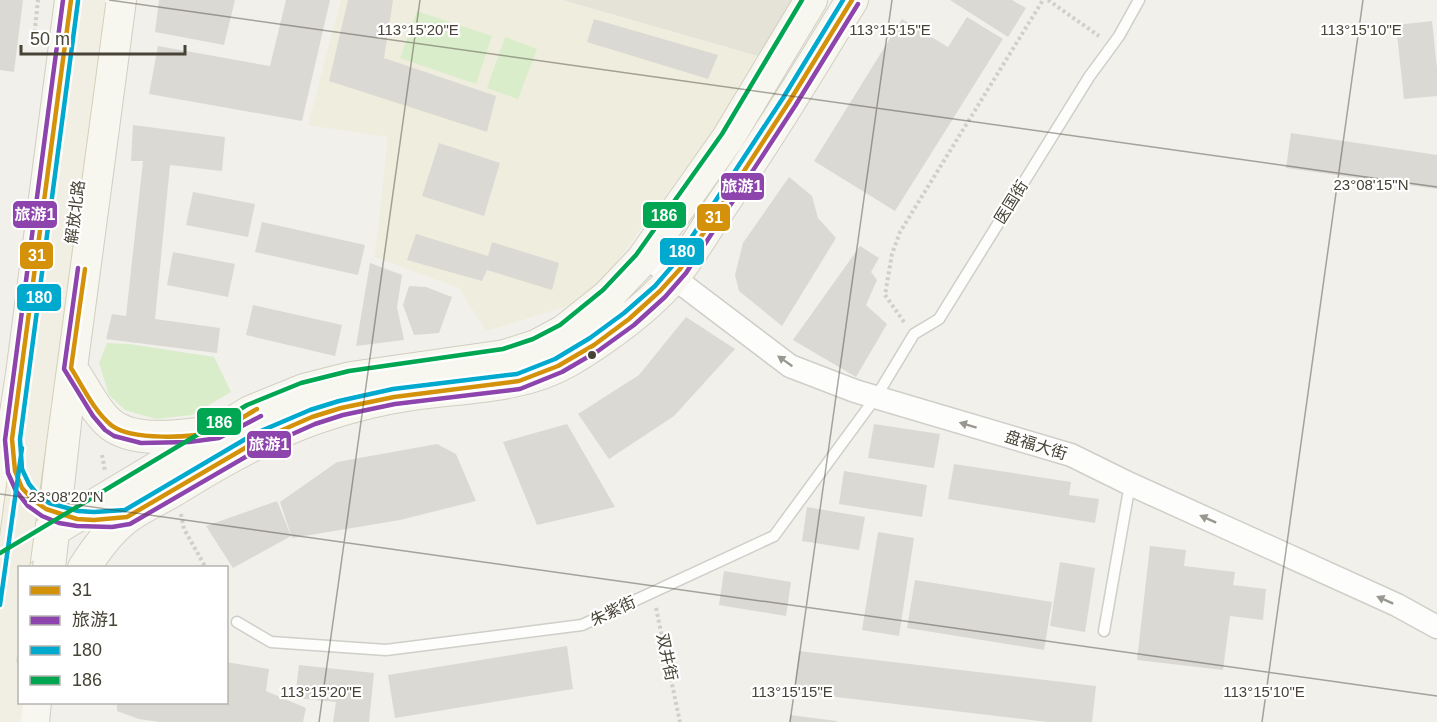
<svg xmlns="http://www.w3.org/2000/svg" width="1437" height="722" font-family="Helvetica,'Noto Sans SC',sans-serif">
  <rect width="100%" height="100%" fill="#f1f0eb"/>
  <!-- residential -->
  <path fill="#e5e3d8" d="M562,0h232l-33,57z"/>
  <!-- education -->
  <path fill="#efeddd" d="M341,0h221l199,57 -35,57 -138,186 -102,31 -27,-43 -84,-31 13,-120 -80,-12z"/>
  <!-- green -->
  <path fill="#daedca" d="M417,11l75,25 -16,48 -76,-26z
    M505,37l32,12 -19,50 -31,-11z
    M107,343l22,1 85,13 17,35 -39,23 -36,4 -31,-9 -16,-15 -10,-32z"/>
  <!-- building -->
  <path fill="#dbd9d3" d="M0,0h23l-9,72 -14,-2z
    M159,0h76l-11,45 -69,-13z
    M286,0h44l-28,121 -153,-27 9,-48 112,20z
    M348,0h45l-9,58 112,38 -9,36 -158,-51z
    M950,0h62l14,8 -18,29z
    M967,17l36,22 -108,172 -81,-50 88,-142 46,28z
    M594,19l124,36 -10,24 -121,-37z
    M1432,21l5,47v28l-33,3 -8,-74z
    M133,125l92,12 -3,34 -52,-6 -15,154 65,9 -3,25 -111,-14 6,-25 14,2 17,-155h-12z
    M1291,133l146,22v34l-151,-21z
    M439,143l61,20 -16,53 -62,-20z
    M789,177l23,19 6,22 18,20 -54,88 -43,-35 -4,-16 8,-32z
    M193,192l62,12 -7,33 -62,-12z
    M262,222l103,23 -7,30 -103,-23z
    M416,234l72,22 4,-14 67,21 -7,27 -65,-20 -5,11 -75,-21z
    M860,246l19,12 -8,14 6,8 -11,25 21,19 -31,53 -63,-37z
    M173,252l62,12 -7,33 -61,-12z
    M370,263l32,12 -5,32 7,33 -48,6z
    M409,286l17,1 26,10 -13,36 -25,2 -11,-30z
    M253,305l89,20 -7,31 -89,-21z
    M686,317l49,32 -61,67 -65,43 -31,-45 61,-39z
    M567,424l48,83 -78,18 -34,-83z
    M874,424l66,10 -6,34 -66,-10z
    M437,444l19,10 20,47 -76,19 -108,18 -12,-36 57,-40z
    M954,464l117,18 -2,13 30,4 -4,24 -147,-24z
    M844,471l83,14 -5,32 -83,-13z
    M277,501l14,35 -58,32 -27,-42z
    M807,507l58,10 -6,33 -57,-9z
    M878,532l36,6 -15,98 -37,-6z
    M1150,546l36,4 -2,16 51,6 -2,13 33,4 -3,31 -33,-4 -7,54 -86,-10z
    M1060,562l35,6 -10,64 -35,-6z
    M724,571l67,11 -5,34 -67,-11z
    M915,580l137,22 -8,48 -137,-22z
    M567,646l6,43 -178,29 -7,-43z
    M799,651l297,35 -4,36h-44l-254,-30z
    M226,662l43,7 -3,22 40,17 -3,14h-143l-21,-3 -22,-8v-9h109z
    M299,665l75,8 -5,49h-36l3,-20 -41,-4z
    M790,715l47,6v1h-48z"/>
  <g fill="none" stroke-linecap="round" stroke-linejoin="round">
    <!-- service casing -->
    <g stroke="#cfcec8" stroke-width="13">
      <path id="service" d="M237,622l34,20 115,8 196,-25 192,-89 102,-139 38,-63 25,-15 150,-242 30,-41 20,-36
        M1104,631l26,-147"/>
    </g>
    <!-- minor casing -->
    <g stroke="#cfcec8" stroke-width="25">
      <path id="minor" d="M645,256l145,110 65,25 216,64 59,29 267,121 40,22"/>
    </g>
    <!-- secondary casing -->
    <g stroke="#d1cec2" stroke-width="34">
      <path id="secondary" d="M71,368c12,17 22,40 37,54 23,22 71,14 99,11
        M0,517l22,-143 49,-374
        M0,562l250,-150 54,-22 47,-12 154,-22 31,-10 28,-15 44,-35 34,-36 86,-122 83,-138
        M49,568l22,-200 49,-368
        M84,568c12,-19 25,-37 42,-50 16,-12 36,-20 53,-31 76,-47 137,-77 227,-92 55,-9 113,-6 162,-34 33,-19 83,-55 106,-85 18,-22 32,-48 48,-71 46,-67 88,-136 130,-205
        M33,722l2,-20"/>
    </g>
    <!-- primary casing -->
    <g stroke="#d4d0b8" stroke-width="35">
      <path id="primary" d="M4,722l14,-96"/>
    </g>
    <!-- path -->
    <path stroke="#d2cfcb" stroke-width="4" stroke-dasharray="3 3" stroke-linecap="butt" d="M1048,0l51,36
      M34,38l4,-38
      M904,322l-19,-27 7,-41 8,-22 143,-232
      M102,455l3,16
      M181,514l3,15 22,39
      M656,608l24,114"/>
    <!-- service -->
    <use href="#service" stroke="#fdfdfc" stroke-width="10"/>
    <!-- minor -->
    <use href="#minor" stroke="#fdfdfc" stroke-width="22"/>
    <!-- secondary -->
    <use href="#secondary" stroke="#f7f6ef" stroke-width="32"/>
    <!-- primary -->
    <use href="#primary" stroke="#f1efe4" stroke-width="33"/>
    <!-- primary-bridge casing -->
    <g stroke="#d4d0b8" stroke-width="35" stroke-linecap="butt">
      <path id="primary-bridge" d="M0,660l89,-660"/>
    </g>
    <!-- primary-bridge -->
    <use href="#primary-bridge" stroke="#f1efe4" stroke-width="33"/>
    <!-- bus-1 casing -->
    <g stroke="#fff" stroke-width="9">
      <path id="bus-1" d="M71,0l-59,439 3,32 7,17 11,12 13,9 31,10 17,1 33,-3 130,-76 55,-24 29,-9 53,-11 125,-16 39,-15 36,-21 35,-26 31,-28 20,-22 109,-167 63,-102
        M85,269l-14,99c12,19 23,43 40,57 20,16 81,13 105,6 14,-4 28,-15 41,-22"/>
    </g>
    <!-- bus-2 casing -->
    <g stroke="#fff" stroke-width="9">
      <path id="bus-2" d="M63,0l-58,440 3,33 8,18 12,15 14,10 17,7 18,3 35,1 18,-3 131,-76 54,-24 28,-9 52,-11 125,-15 42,-17 36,-21 36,-26 31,-28 21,-24 109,-167 63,-102
        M78,268l-14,101 29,47 12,14 9,6 27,7 48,-1 30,-4 42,-22"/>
    </g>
    <!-- bus-3 casing -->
    <g stroke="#fff" stroke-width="9">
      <path id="bus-3" d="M78,1l-58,438 2,30 7,15 9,11 11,8 29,8 16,1 31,-2 129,-76 56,-24 29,-9 54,-12 124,-15 38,-15 35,-21 34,-25 31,-27 19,-22 109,-166 60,-98
        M0,605l22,-157"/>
    </g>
    <!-- bus-4 casing -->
    <g stroke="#fff" stroke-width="9">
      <path id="bus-4" d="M0,553l247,-148 54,-22 48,-12 154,-22 30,-10 27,-14 43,-35 33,-35 86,-121 80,-134"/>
    </g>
    <!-- bus-1 -->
    <use href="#bus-1" stroke="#d4920b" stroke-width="4.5"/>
    <!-- bus-2 -->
    <use href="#bus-2" stroke="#8e44ad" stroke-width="4.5"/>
    <!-- bus-3 -->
    <use href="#bus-3" stroke="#00a9ce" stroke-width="4.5"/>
    <!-- bus-4 -->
    <use href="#bus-4" stroke="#00a651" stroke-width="4.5"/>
  </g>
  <!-- one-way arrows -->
  <defs><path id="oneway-solid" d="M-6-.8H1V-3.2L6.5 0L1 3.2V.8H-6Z" transform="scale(1.5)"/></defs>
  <g fill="#99978f">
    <use href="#oneway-solid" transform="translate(785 361) rotate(-145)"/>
    <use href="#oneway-solid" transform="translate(968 425) rotate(-163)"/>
    <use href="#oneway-solid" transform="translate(1208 519) rotate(-156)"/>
    <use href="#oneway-solid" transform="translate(1385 600) rotate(-156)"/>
  </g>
  <!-- ticks -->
  <path fill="none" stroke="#484336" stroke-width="1.5" stroke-opacity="0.45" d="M109,0l1328,187M0,494l1437,202M319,722l101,-722M790,722l102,-722M1262,722l101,-722"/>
  <!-- markers -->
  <circle fill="#484336" stroke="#fff" stroke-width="2" cx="592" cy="355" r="5"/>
  <g text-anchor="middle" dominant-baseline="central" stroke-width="4.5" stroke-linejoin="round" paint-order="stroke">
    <!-- street labels -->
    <g font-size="16" fill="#484336" stroke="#fff">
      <text transform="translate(1011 202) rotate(-58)">医国街</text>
      <text transform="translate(75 212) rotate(-83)">解放北路</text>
      <text transform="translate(1036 445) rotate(17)">盘福大街</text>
      <text transform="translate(613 611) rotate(-25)">朱紫街</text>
      <text transform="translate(667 657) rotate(78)">双井街</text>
    </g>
  </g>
  <g font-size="15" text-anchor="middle" fill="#484336" stroke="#fff" stroke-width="4.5" stroke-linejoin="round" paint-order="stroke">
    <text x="418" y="35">113°15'20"E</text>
    <text x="890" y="35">113°15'15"E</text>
    <text x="1361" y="35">113°15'10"E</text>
    <text x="1371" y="190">23°08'15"N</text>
    <text x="66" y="502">23°08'20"N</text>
    <text x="321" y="697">113°15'20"E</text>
    <text x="792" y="697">113°15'15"E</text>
    <text x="1264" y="697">113°15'10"E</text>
  </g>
  <g stroke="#fff" stroke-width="2">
    <rect x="720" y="172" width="45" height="29" rx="6" fill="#8e44ad"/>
    <rect x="12" y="200" width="46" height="29" rx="6" fill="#8e44ad"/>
    <rect x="642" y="201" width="45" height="28" rx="6" fill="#00a651"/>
    <rect x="696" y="203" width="35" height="29" rx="6" fill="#d4920b"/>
    <rect x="659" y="237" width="46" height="29" rx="6" fill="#00a9ce"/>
    <rect x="19" y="241" width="35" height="29" rx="6" fill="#d4920b"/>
    <rect x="16" y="283" width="46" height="29" rx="6" fill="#00a9ce"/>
    <rect x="196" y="407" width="46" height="29" rx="6" fill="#00a651"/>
    <rect x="246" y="430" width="46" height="29" rx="6" fill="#8e44ad"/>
  </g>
  <g font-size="16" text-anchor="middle" font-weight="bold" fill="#fff">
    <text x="742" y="192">旅游1</text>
    <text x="35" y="220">旅游1</text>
    <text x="664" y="221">186</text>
    <text x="714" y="223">31</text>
    <text x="682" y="257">180</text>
    <text x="37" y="261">31</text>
    <text x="39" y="303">180</text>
    <text x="219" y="428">186</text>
    <text x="269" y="450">旅游1</text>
  </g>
  <!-- legend -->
  <rect x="18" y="566" width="210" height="138" fill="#ffffff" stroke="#b6b4af" stroke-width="1.5"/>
  <rect x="30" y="586" width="30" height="9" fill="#d4920b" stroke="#b6b4af" stroke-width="1.5"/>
  <text x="72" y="596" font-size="18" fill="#484336">31</text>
  <rect x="30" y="616" width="30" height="9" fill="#8e44ad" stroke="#b6b4af" stroke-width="1.5"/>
  <text x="72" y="626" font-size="18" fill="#484336">旅游1</text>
  <rect x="30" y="646" width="30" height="9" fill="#00a9ce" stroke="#b6b4af" stroke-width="1.5"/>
  <text x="72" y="656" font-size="18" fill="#484336">180</text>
  <rect x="30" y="676" width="30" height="9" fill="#00a651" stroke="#b6b4af" stroke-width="1.5"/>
  <text x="72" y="686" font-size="18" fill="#484336">186</text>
  <!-- scale -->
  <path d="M21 45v9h164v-9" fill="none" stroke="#484336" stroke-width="3"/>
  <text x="30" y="45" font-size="18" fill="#484336" stroke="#ffffff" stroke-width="4.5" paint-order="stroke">50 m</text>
</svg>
